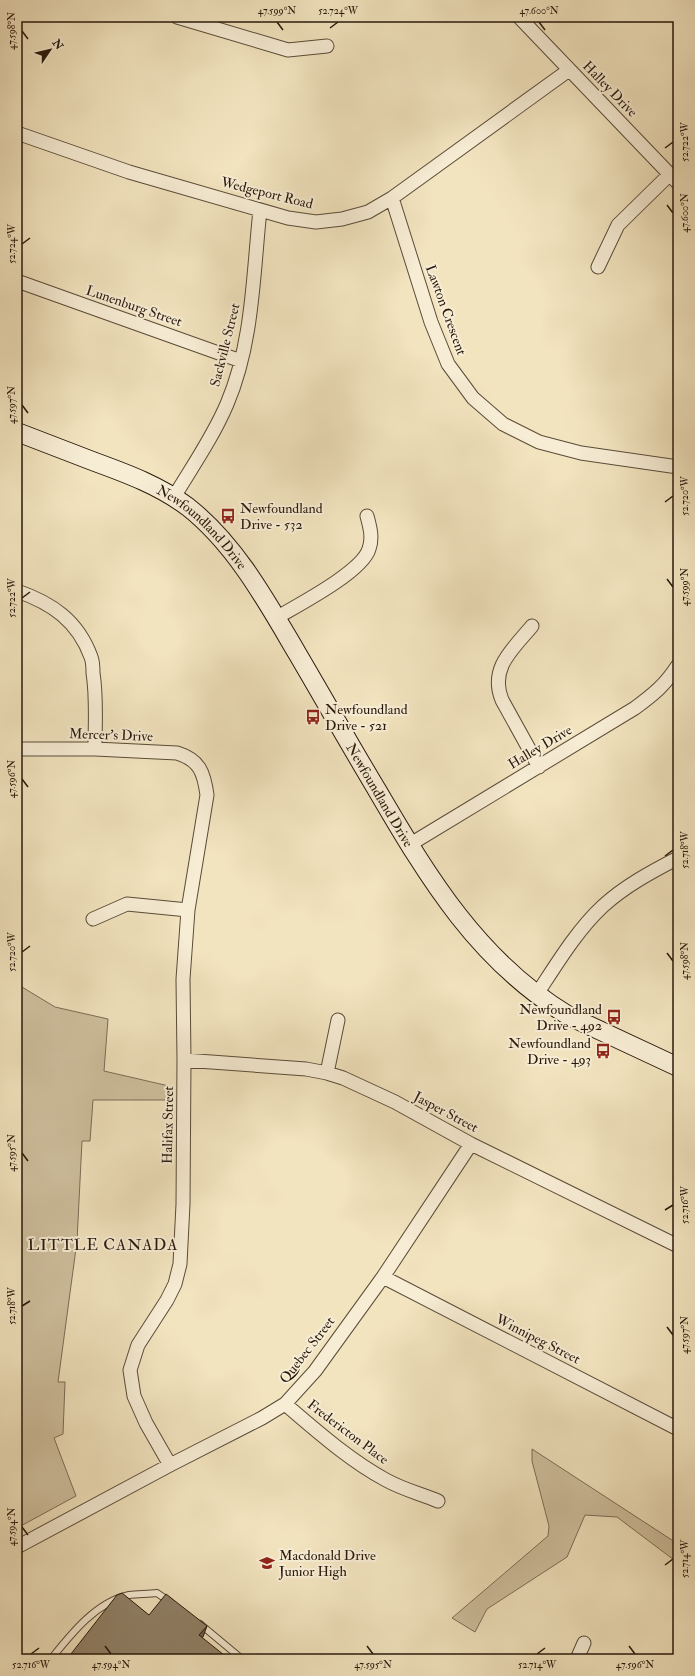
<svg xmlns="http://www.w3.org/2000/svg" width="695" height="1676" font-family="'IM FELL Double Pica',serif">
  <rect width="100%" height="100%" fill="#f2e4bf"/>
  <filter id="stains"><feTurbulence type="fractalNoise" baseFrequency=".005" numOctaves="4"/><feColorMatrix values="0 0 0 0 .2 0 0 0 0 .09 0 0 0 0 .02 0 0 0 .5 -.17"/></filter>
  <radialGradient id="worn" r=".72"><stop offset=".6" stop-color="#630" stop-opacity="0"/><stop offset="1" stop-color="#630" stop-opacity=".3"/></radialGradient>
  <!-- green -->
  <path fill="#d0c1a0" stroke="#7c6c56" d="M17,984l38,23 53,12 -4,52 65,15v14h-76l-3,41h-8l-5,100 -19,141h7l-2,52 -9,4 22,58 -59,32z
    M532,1449l146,95v19l-61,-46 -32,-2 -18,42 -80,52 -12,23 -23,-14 96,-82 1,-10 -17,-65z"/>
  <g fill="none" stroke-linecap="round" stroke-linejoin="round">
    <!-- lane casing -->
    <g stroke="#5a4b38" stroke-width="8">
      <path id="lane" d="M200,1624l42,35
        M51,1659c20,-25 45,-57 78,-64 9,-1 19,-1 28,-2l13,9"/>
    </g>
    <!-- street casing -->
    <g stroke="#5a4b38" stroke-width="15">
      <path id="street" d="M177,17l111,33 39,-4
        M519,17l159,166
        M17,133l112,39 159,46 28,4 26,-3 26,-7 24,-14 177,-128
        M392,198l39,124 17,42 25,34 30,26 36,18 42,11 97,14
        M598,267l20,-42 52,-51
        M17,281l224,80
        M174,497c18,-30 39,-60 53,-93 26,-61 26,-129 33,-194
        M17,591c35,12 61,30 74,66 2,5 2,11 2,16 4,25 2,50 2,76
        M276,618c22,-13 86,-46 93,-69 4,-11 1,-22 -2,-33
        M532,626c-19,23 -43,42 -30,74l37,67
        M17,749h78l82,4c23,7 27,20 30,42l-19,115 -5,69 1,81 -1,144 -3,60 -5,20 -8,16 -29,45 -8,25 4,26 12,27 24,42
        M409,845l226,-137c19,-14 30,-23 43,-43
        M93,919l34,-15 61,6
        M537,994c19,-29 40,-64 66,-88 22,-20 48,-34 75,-48
        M184,1060l122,9 21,4 16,5 52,24 76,42 207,102
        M327,1073l11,-53
        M383,1277l295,152
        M285,1404c32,27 64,56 101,76 16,9 35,14 52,21
        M17,1547l153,-82 92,-47 23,-14 30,-33 68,-94 88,-133
        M577,1659l7,-16"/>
    </g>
    <!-- secondary casing -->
    <g stroke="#28180b" stroke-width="20">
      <g id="secondary">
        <path id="s1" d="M17,432c26,10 52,20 78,30 33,12 65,24 93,45 48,38 79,95 109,146 27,46 53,92 80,137 52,89 102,172 192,226l109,51"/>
      </g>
    </g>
    <!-- lane -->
    <use href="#lane" stroke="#f7edd5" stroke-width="6"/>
    <!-- street -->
    <use href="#street" stroke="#f7edd5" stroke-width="13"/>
    <!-- secondary -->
    <use href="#secondary" stroke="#f7edd5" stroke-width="18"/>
  </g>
  <!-- shaded-wall -->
  <path fill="#665b4a" stroke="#28180b" d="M207,1626l-4,11 -8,8 4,-10z"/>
  <!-- building -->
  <path fill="#918269" stroke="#28180b" d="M122,1593l27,22 17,-21 41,32 -8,9 30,24h-162l50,-64z"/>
  <!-- ticks -->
  <path fill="none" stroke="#28180b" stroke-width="1.5" d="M277,22l6,8M539,22l6,8M330,28l8,-6M22,31l6,8M665,148l8,-6M667,205l6,8M22,244l8,-6M22,405l6,8M665,502l8,-6M667,579l6,8M22,598l8,-6M22,779l6,8M665,856l8,-6M22,952l8,-6M667,953l6,8M22,1153l6,8M665,1210l8,-5M22,1306l8,-5M667,1327l6,8M22,1527l6,8M665,1565l8,-6M105,1646l6,8M367,1646l6,8M629,1646l6,8M31,1654l8,-6M537,1654l8,-6"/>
  <!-- icons -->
  <defs>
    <g id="bus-bare" transform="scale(1.2)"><path d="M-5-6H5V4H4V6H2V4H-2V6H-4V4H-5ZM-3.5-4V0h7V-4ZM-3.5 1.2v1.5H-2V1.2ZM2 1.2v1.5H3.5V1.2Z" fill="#8f2418" stroke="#f7edd5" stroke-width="2.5" paint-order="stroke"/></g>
    <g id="school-bare" transform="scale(1.2)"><path d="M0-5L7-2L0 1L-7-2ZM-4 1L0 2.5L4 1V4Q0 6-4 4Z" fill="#8f2418" stroke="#f7edd5" stroke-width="2.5" paint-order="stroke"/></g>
  </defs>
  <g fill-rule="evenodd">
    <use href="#bus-bare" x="228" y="516"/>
    <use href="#bus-bare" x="313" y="717"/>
    <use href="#bus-bare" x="614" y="1017"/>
    <use href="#bus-bare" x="603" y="1051"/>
    <use href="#school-bare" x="267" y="1563"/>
  </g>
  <g text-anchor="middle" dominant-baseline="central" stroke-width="4" stroke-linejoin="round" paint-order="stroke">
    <!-- street labels -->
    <g font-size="14" fill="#28180b" stroke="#f7edd5">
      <text transform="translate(610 89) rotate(46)">Halley Drive</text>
      <text transform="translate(267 193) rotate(14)">Wedgeport Road</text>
      <text transform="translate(134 306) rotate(19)">Lunenburg Street</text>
      <text transform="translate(446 310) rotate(70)">Lawton Crescent</text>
      <text transform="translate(225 345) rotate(-76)">Sackville Street</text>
      <text stroke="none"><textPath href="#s1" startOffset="211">Newfoundland Drive</textPath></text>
      <text transform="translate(111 735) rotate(2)">Mercer's Drive</text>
      <text transform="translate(540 747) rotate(-31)">Halley Drive</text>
      <text stroke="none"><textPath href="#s1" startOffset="535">Newfoundland Drive</textPath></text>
      <text transform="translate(446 1112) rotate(28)">Jasper Street</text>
      <text transform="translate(168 1125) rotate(-89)">Halifax Street</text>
      <text transform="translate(538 1339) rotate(27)">Winnipeg Street</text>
      <text transform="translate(307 1350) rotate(-52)">Quebec Street</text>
      <text transform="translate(348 1432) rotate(37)">Fredericton Place</text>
    </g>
    <!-- poi labels -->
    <g font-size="14" fill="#28180b" stroke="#f7edd5" text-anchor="start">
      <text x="240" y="508">Newfoundland<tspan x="240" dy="16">Drive - 532</tspan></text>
      <text x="325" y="709">Newfoundland<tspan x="325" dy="16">Drive - 521</tspan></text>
      <text x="602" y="1009" text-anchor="end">Newfoundland<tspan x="602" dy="16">Drive - 492</tspan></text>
      <text x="591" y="1043" text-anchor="end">Newfoundland<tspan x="591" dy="16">Drive - 493</tspan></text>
      <text x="279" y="1555">Macdonald Drive<tspan x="279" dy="16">Junior High</tspan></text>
    </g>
    <!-- quarter labels -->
    <g font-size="16" letter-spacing="1" fill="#28180b" stroke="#f7edd5">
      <text x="103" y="1245">LITTLE CANADA</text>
    </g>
  </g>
  <!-- margin -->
  <rect width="695" height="1676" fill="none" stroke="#f2e4bf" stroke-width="44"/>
  <!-- north arrow -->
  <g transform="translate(50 50) rotate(55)" stroke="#f7edd5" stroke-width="3" paint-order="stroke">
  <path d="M0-3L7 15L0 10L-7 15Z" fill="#28180b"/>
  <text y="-6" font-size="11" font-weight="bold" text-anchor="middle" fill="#28180b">N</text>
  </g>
  <rect x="22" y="22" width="651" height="1632" fill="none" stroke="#28180b" stroke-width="1.5"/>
  <g font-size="10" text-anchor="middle" fill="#28180b">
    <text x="277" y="14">47.599°N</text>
    <text x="338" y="14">52.724°W</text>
    <text x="539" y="14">47.600°N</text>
    <text transform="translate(11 31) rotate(-90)" y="4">47.598°N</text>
    <text transform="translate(684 142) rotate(-90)" y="4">52.722°W</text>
    <text transform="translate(684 213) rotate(-90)" y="4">47.600°N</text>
    <text transform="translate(11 244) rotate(-90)" y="4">52.724°W</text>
    <text transform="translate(11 405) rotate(-90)" y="4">47.597°N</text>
    <text transform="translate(684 496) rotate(-90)" y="4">52.720°W</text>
    <text transform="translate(684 587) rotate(-90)" y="4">47.599°N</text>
    <text transform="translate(11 598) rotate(-90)" y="4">52.722°W</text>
    <text transform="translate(11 779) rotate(-90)" y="4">47.596°N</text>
    <text transform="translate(684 850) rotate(-90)" y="4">52.718°W</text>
    <text transform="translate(11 952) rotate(-90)" y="4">52.720°W</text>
    <text transform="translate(684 961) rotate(-90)" y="4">47.598°N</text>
    <text transform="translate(11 1153) rotate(-90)" y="4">47.595°N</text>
    <text transform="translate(684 1205) rotate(-90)" y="4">52.716°W</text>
    <text transform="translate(11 1306) rotate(-90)" y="4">52.718°W</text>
    <text transform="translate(684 1335) rotate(-90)" y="4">47.597°N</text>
    <text transform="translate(11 1527) rotate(-90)" y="4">47.594°N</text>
    <text transform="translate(684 1559) rotate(-90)" y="4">52.714°W</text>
    <text x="31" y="1668">52.716°W</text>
    <text x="111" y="1668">47.594°N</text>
    <text x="373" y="1668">47.595°N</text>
    <text x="537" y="1668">52.714°W</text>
    <text x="635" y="1668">47.596°N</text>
  </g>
  <rect width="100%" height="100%" filter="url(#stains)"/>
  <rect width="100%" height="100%" fill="url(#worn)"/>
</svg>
